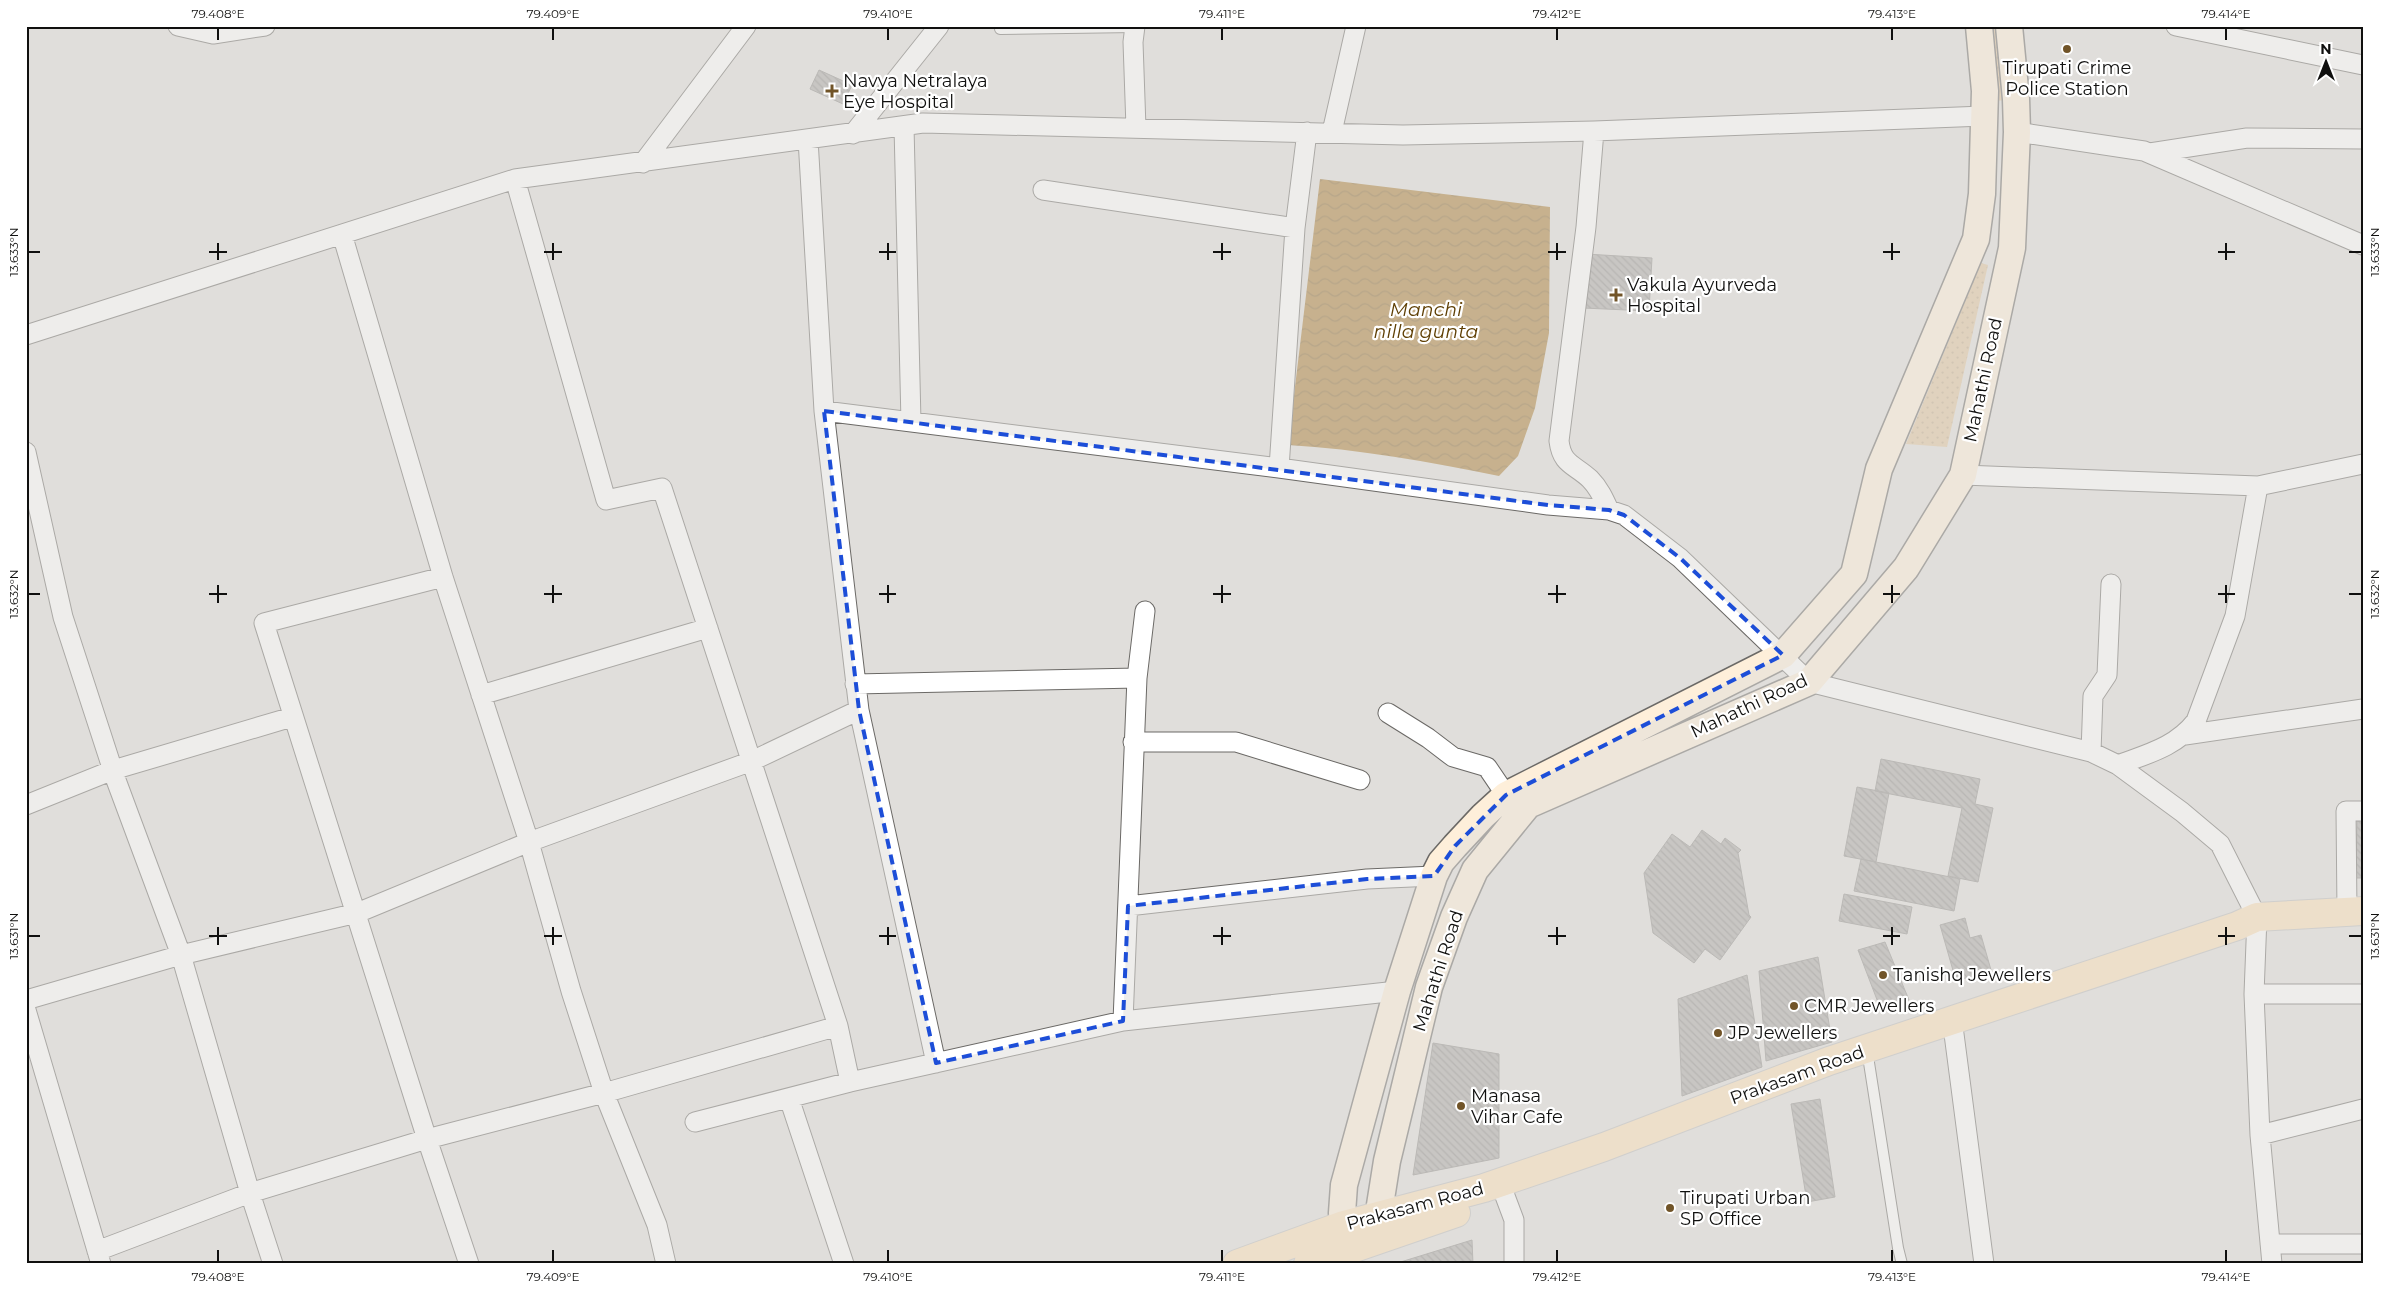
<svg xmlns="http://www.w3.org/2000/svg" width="2389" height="1290" font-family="Montserrat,sans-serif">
  <defs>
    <pattern id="grass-dots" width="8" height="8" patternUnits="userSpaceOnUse" patternTransform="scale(1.25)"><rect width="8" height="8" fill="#e1c49c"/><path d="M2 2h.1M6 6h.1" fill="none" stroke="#c0a785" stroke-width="1.8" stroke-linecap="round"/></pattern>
    <pattern id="water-waves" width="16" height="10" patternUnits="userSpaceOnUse" patternTransform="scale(1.25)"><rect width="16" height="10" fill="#a87b32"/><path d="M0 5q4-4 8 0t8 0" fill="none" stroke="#876329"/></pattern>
    <pattern id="building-back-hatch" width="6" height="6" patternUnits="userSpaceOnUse" patternTransform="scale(1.25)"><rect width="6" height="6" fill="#aaa8a6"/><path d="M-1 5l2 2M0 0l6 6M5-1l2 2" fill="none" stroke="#898786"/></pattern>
  </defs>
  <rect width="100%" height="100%" fill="#e0dedb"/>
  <!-- grass -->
  <path fill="url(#grass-dots)" d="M1993,26h4l10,74 -12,1z
    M1981,263l7,2 -41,182 -41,-3z"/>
  <!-- water -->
  <path fill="url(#water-waves)" d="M1320,179l230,28 -1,126 -14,75 -17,48 -19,20c-70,-14 -140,-27 -211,-31z"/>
  <!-- building -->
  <path fill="url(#building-back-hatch)" stroke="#8e8c8a" d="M819,70l33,15 -9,19 -33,-15z
    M1586,254l66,4 -3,53 -66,-3z
    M1881,759l99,20 -5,25 18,4 -15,74 -30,-6 14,-68 -87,-17z
    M1857,787l32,6 -13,69 -32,-6z
    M2357,820h6v58h-7z
    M1702,830l19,14 4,-6 16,12 -3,3 11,62 2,2 -31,43 -15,-11 -11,14 -41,-30 -9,-60 28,-39 18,13z
    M1861,859l99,20 -6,32 -100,-20z
    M1844,894l68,13 -5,27 -68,-13z
    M1965,918l5,20 11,-3 10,35 -35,11 -16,-56z
    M1885,942l24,58 -30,5 -21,-55z
    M1818,957l14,85 -66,19 -7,-90z
    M1747,975l15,92 -80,29 -4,-97z
    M1433,1043l66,11v104l-86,17z
    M1820,1099l15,98 -28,5 -16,-98z
    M1472,1240l1,24h-79z"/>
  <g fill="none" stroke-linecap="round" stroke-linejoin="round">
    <!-- lane casing -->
    <g stroke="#6b6966" stroke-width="12">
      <path id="lane" d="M1000,29l135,-2
        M1867,1050l31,198 4,16"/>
    </g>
    <!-- street casing -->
    <g stroke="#6b6966" stroke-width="21">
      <path id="street" d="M178,26l35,8 52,-8
        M1135,26l-2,16 3,86
        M2176,26l187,39
        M904,126l7,296
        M1594,131l-8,96 -27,214c3,24 15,23 31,38 9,9 14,20 19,31
        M1332,132l24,-106
        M2017,132l127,19 219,94
        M853,134l86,-108
        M808,139l16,272 35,299 77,353
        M2150,153l97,-15 116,1
        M643,163l103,-137
        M515,179l91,321 56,-12 176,538 12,56
        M1043,190l252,38
        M342,234l101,343 86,265 42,149 33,102 53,132 9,39
        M26,335l489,-156 408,-56 480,12 191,-4 390,-15
        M824,411l455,57 269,37 61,5 15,5 56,43 129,124 282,70 27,13 64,47 38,32 37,73 -3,77 6,141 12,129
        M26,452l37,165 53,163 65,175 69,238 23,71
        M1279,468l16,-240 12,-96
        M1963,475l295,11
        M443,577l-179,46 163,516 42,125
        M855,684l282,-6 8,-67
        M481,695l227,-67
        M1388,713l40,25 25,19 34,10 19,28
        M2185,735l178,-26
        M1133,742h103l124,38
        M2091,752l2,-56 14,-21 4,-91
        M2118,765c29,-11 58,-18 78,-44l39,-105 23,-130 105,-22
        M26,805l87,-35 179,-53
        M1128,906l239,-27 67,-3
        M2347,912l-1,-101h17
        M2254,994h109
        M26,1000l155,-45 176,-42 172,-71 223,-81 107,-51
        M26,1010l75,254
        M1123,1021l14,-343
        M1954,1034l30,230
        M789,1098l55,166
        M695,1122l155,-40 273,-61 274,-30
        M2260,1135l103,-26
        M1505,1196l9,24v44
        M2270,1244h93
        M97,1251l153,-58 177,-54 177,-46 234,-67"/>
    </g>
    <!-- secondary casing -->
    <g stroke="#6b6966" stroke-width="29">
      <path id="secondary" d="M1383,1236l-3,-31 7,-44 42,-174 25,-70 21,-47 53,-65 281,-123 97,-114 57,-93 49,-227 5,-116 -1,-33 -7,-73
        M1348,1246l-6,-33 2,-28 53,-194 37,-115 7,-14 14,-16 28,-30 23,-21 277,-140 71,-81 25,-105 97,-230 6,-45 3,-103 -6,-65"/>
    </g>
    <!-- primary casing -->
    <g stroke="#bcbcbc" stroke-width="30">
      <path id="primary" d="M1237,1264l107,-39 140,-37 120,-41 225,-86 408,-135 20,-9 106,-6
        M1308,1264l148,-51"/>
    </g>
    <!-- lane -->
    <use href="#lane" stroke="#fff" stroke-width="10"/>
    <!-- street -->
    <use href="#street" stroke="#fff" stroke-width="19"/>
    <!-- secondary -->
    <use href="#secondary" stroke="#feefda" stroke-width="26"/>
    <!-- primary -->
    <use href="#primary" stroke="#fcdfb6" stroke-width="28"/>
  </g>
  <!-- marked area -->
  <path d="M0 0H2389V1290H0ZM824,411l724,94 61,5 15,5 56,43 103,97 -277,140 -51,51 -21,30 -67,3 -239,27 -5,115 -187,42 -77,-353z" fill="#e0dedb" fill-opacity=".55" fill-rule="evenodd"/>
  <path fill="none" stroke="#1d4ed8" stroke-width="4" stroke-dasharray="10 6" stroke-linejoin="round" d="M824,411l724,94 61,5 15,5 56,43 103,97 -277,140 -51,51 -21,30 -67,3 -239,27 -5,115 -187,42 -77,-353z"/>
  <!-- ticks -->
  <path fill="none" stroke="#10100f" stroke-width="2" d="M218,28v12M553,28v12M888,28v12M1222,28v12M1557,28v12M1892,28v12M2226,28v12M218,243v17M553,243v17M888,243v17M1222,243v17M1557,243v17M1892,243v17M2226,243v17M28,252h12M209,252h18M544,252h18M879,252h17M1213,252h18M1548,252h18M1883,252h17M2218,252h17M2349,252h13M218,585v18M553,585v18M888,585v18M1222,585v18M1557,585v18M1892,585v18M2226,585v18M28,594h12M209,594h18M544,594h18M879,594h17M1213,594h18M1548,594h18M1883,594h17M2218,594h17M2349,594h13M218,927v18M553,927v18M888,927v18M1222,927v18M1557,927v18M1892,927v18M2226,927v18M28,936h12M209,936h18M544,936h18M879,936h17M1213,936h18M1548,936h18M1883,936h17M2218,936h17M2349,936h13M218,1250v12M553,1250v12M888,1250v12M1222,1250v12M1557,1250v12M1892,1250v12M2226,1250v12"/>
  <!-- markers -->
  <g fill="#715428" stroke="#fff" stroke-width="2">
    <circle cx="2067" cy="49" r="5"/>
    <path d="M829.5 83.5h5v5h5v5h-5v5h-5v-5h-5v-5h5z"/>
    <path d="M1613.5 287.5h5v5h5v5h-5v5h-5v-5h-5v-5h5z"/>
    <circle cx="1883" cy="975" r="5"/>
    <circle cx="1794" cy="1006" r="5"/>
    <circle cx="1718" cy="1033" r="5"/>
    <circle cx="1461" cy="1106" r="5"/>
    <circle cx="1670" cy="1208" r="5"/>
  </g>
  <g text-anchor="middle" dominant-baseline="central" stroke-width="4.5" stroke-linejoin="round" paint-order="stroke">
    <!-- poi labels -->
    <g font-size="18" fill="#10100f" stroke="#fff" text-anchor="start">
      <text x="2067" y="68" text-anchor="middle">Tirupati Crime<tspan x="2067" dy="21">Police Station</tspan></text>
      <text x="843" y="81">Navya Netralaya<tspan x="843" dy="21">Eye Hospital</tspan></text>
      <text x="1627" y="285">Vakula Ayurveda<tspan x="1627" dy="21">Hospital</tspan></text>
      <text x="1893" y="975">Tanishq Jewellers</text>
      <text x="1804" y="1006">CMR Jewellers</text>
      <text x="1728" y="1033">JP Jewellers</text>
      <text x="1471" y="1096">Manasa<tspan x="1471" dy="21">Vihar Cafe</tspan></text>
      <text x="1680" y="1198">Tirupati Urban<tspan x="1680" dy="21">SP Office</tspan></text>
    </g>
    <!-- street labels -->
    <g font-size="18" fill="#10100f" stroke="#fff">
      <text transform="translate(1983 380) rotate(-78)">Mahathi Road</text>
      <text transform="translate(1749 706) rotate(-25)">Mahathi Road</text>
      <text transform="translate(1438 971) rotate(-72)">Mahathi Road</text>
      <text transform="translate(1797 1075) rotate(-20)">Prakasam Road</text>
      <text transform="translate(1415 1206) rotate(-15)">Prakasam Road</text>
    </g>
    <!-- water labels -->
    <g font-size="19" font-style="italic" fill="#5f3f04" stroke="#fff">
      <text x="1426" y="309">Manchi<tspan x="1426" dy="22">nilla gunta</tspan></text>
    </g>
  </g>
  <!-- border -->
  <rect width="2389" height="1290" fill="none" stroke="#ffffff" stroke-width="55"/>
  <!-- north arrow -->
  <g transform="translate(2326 62)" stroke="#ffffff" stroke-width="4" paint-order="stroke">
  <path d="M0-4L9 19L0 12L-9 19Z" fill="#10100f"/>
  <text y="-8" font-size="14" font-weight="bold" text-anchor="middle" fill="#10100f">N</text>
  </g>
  <rect x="28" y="28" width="2334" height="1234" fill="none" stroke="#10100f" stroke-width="2"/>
  <g font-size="12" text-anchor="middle" fill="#10100f">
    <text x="218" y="18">79.408°E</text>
    <text x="553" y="18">79.409°E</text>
    <text x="888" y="18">79.410°E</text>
    <text x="1222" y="18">79.411°E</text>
    <text x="1557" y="18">79.412°E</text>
    <text x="1892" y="18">79.413°E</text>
    <text x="2226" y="18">79.414°E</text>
    <text transform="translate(14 252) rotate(-90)" y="4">13.633°N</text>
    <text transform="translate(2375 252) rotate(-90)" y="4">13.633°N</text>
    <text transform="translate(14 594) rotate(-90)" y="4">13.632°N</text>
    <text transform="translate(2375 594) rotate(-90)" y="4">13.632°N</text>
    <text transform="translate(14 936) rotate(-90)" y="4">13.631°N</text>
    <text transform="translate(2375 936) rotate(-90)" y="4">13.631°N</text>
    <text x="218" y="1281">79.408°E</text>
    <text x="553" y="1281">79.409°E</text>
    <text x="888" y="1281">79.410°E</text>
    <text x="1222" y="1281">79.411°E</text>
    <text x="1557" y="1281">79.412°E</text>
    <text x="1892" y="1281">79.413°E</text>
    <text x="2226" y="1281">79.414°E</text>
  </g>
</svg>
